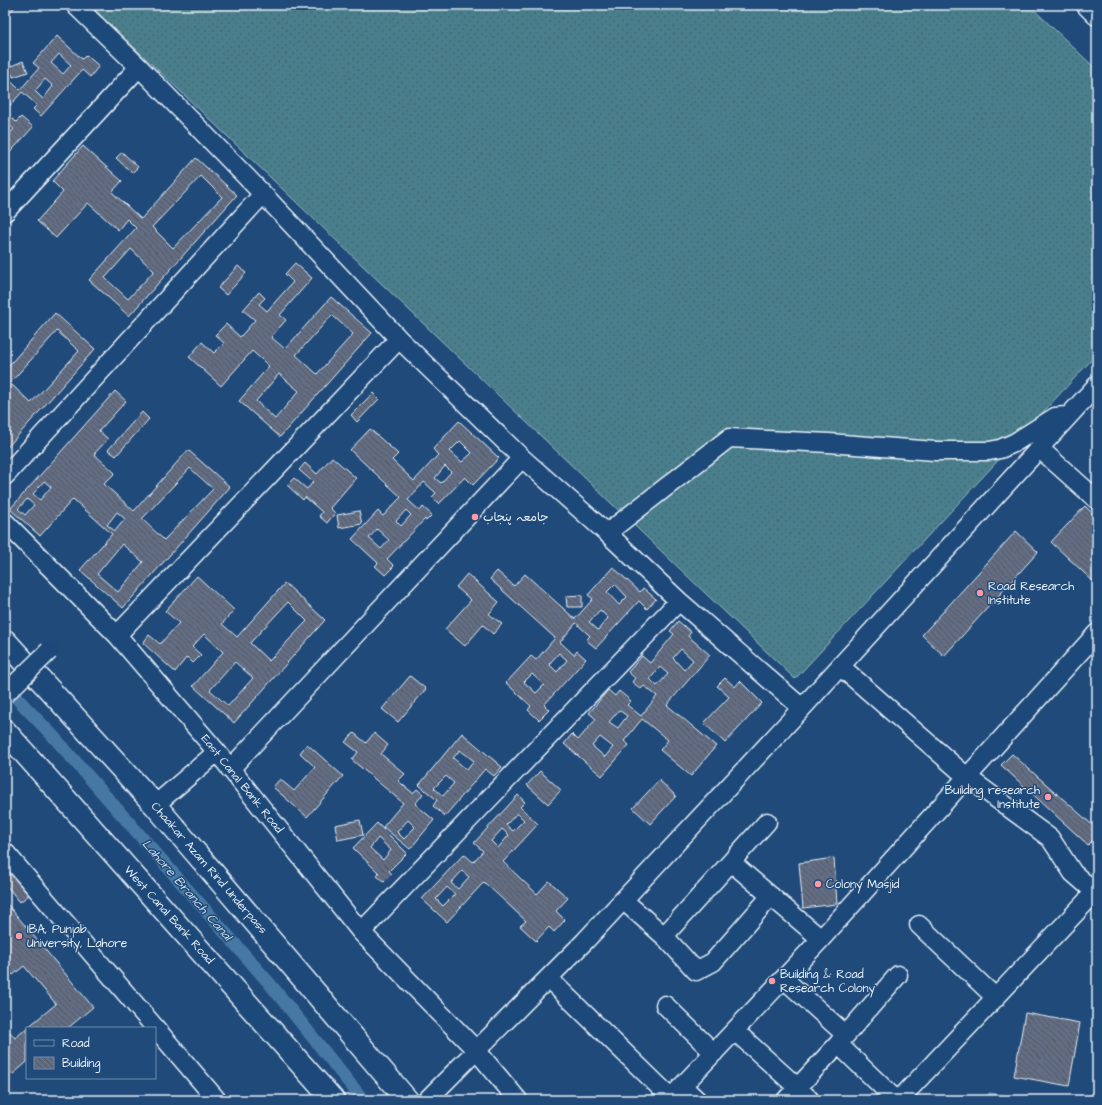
<svg xmlns="http://www.w3.org/2000/svg" width="1102" height="1105" font-family="'Architects Daughter','Playpen Sans Arabic',sans-serif">
  <defs>
    <pattern id="grass-dots" width="8" height="8" patternUnits="userSpaceOnUse"><rect width="8" height="8" fill="#4a7e8c"/><path d="M2 2h.1M6 6h.1" fill="none" stroke="#48666e" stroke-width="1.8" stroke-linecap="round"/></pattern>
    <pattern id="water-waves" width="16" height="10" patternUnits="userSpaceOnUse"><rect width="16" height="10" fill="#4778a4"/><path d="M0 5q4-4 8 0t8 0" fill="none" stroke="#47627c"/></pattern>
    <pattern id="building-back-hatch" width="6" height="6" patternUnits="userSpaceOnUse"><rect width="6" height="6" fill="#636d83"/><path d="M-1 5l2 2M0 0l6 6M5-1l2 2" fill="none" stroke="#535964"/></pattern>
  </defs>
  <rect width="100%" height="100%" fill="#1f4a7a"/>
  <filter id="ink" filterUnits="userSpaceOnUse"><feTurbulence type="fractalNoise" baseFrequency=".025" numOctaves="2"/><feDisplacementMap in="SourceGraphic" scale="8" xChannelSelector="R" yChannelSelector="G"/><feConvolveMatrix kernelMatrix="1 2 1 2 8 2 1 2 1" color-interpolation-filters="sRGB"/></filter>
  <g filter="url(#ink)">
    <!-- grass -->
    <path fill="url(#grass-dots)" stroke="#99b8c2" d="M90,5h939l68,65v284l-302,325z"/>
    <!-- water -->
    <path fill="url(#water-waves)" stroke="#87a8c6" d="M989,1093l52,7h-53z"/>
    <g fill="none" stroke-linecap="round" stroke-linejoin="round">
      <!-- canal -->
      <path stroke="#4778a4" stroke-width="13" d="M5,686l48,50 217,248 93,116"/>
    </g>
    <!-- building -->
    <path fill="url(#building-back-hatch)" stroke="#e8f1f8" fill-rule="evenodd" d="M5,5h12l-12,12z
      M57,36l25,23 4,-4 13,11 -9,11 -8,-7 -41,46 -8,-7 4,-4 -15,-13 -17,19v-35l15,14 19,-22 -6,-5zM59,54l12,11 -8,9 -12,-11zM45,79l8,7 -10,13 -8,-8z
      M23,61l5,11 -15,5 -4,-10z
      M5,113l11,9 5,-5 12,10 -28,31v-19l9,-10 -7,-6 -2,2z
      M83,146l39,35 -10,11 29,27 55,-61 41,37 -108,121 -40,-36 47,-52 -9,-9 -9,11 -30,-27 -32,35 -19,-17 26,-29 -11,-11zM201,176l21,21 -49,51 -21,-21zM131,249l23,22 -26,28 -23,-21z
      M122,152l16,15 -6,6 -16,-15z
      M295,263l17,15 -32,37 6,5 -15,17 14,12 46,-52 41,36 -92,104 -41,-36 30,-35 -17,-15 -31,35 -32,-29 13,-15 12,11 10,-10 -9,-8 11,-11 14,13 15,-17 -12,-10 16,-18 6,6 -6,6 8,7 26,-29 -8,-8zM332,315l21,19 -36,40 -21,-19zM279,374l20,17 -24,28 -19,-18z
      M238,266l8,7 -20,22 -8,-7z
      M55,313l40,36 -90,101v-19l5,-6 -5,-5v-50zM57,331l22,20 -48,52 -21,-20z
      M115,391l11,10 -27,30 9,8 -14,15 21,19 -11,11 30,27 54,-61 42,37 -107,121 -43,-38 32,-36 -39,-35 -33,37 -30,-27zM190,468l23,21 -49,51 -22,-21zM44,481l7,6 -11,13 -7,-6zM27,499l7,6 -9,10 -7,-6zM117,512l8,7 -10,12 -8,-6zM122,544l21,18 -25,30 -21,-18z
      M373,393l6,6 -22,23 -6,-7z
      M142,412l7,7 -33,37 -8,-6z
      M459,421l40,37 -26,27 -8,-8 -26,27 -7,-7 4,-4 -12,-11 -16,18 12,11 3,-4 9,8 -6,6 -1,-2 -38,40 7,7 -9,9 -10,-9 3,-3 -26,-24 26,-28 5,5 18,-19 -51,-47 20,-21 28,25 -6,6 22,21 24,-26 -5,-6zM460,441l12,12 -10,9 -12,-11zM445,466l6,6 -10,11 -6,-5zM406,510l5,5 -10,11 -5,-5zM377,529l12,11 -8,9 -12,-11z
      M332,457l24,21 -26,30 5,5 -8,10 -8,-7 3,-4 -17,-15 -2,3 -16,-15 7,-7 13,11 6,-7 -14,-12 6,-7 12,11z
      M1085,506l12,12v67l-46,-43z
      M359,511l3,13 -23,4 -2,-13z
      M1016,531l22,21 -94,104 -22,-21z
      M613,567l27,25 3,-4 13,11 -9,10 -8,-8 -43,47 -10,-8 4,-4 -14,-13 -16,19 14,13 3,-4 9,8 -42,46 5,5 -10,10 -11,-10 3,-4 -25,-23 25,-27 5,4 19,-22 -65,-59 7,-8 17,15 11,-12 50,45 18,-20 -5,-4zM615,584l12,13 -8,8 -12,-13zM600,610l8,8 -10,12 -9,-8zM559,653l8,7 -10,12 -8,-8zM532,674l12,11 -8,8 -12,-11z
      M467,574l32,28 -10,12 13,10 -9,10 -10,-9 -18,21 -20,-17 26,-29 -15,-13z
      M197,576l37,34 -12,14 15,13 48,-54 40,37 -91,103 -41,-37 30,-34 -19,-18 -12,13 9,8 -8,8 -6,-6 -12,15 -32,-29 6,-8 11,9 19,-21 -14,-12zM288,602l19,19 -38,40 -19,-18zM235,662l18,16 -25,28 -18,-16z
      M582,595v12h-15l-1,-11z
      M678,621l13,11 -3,4 22,19 -43,50 49,41 -25,30 -31,-26 8,-10 -26,-21 -18,22 5,4 -27,31 -38,-32 8,-10 6,6 18,-21 -7,-6 19,-23 7,6 4,-5 12,10 -4,4 14,11 16,-20 -13,-10 -3,3 -9,-7 3,-4 -7,-6 14,-16 8,7 24,-29 -4,-3zM681,649l12,11 -9,10 -11,-12zM660,667l8,7 -11,12 -7,-7zM619,710l8,6 -9,12 -9,-6zM600,737l13,10 -8,10 -13,-11z
      M410,676l16,13 -28,33 -16,-13z
      M725,678l10,9 5,-6 22,22 -37,40 -21,-20 25,-26 -12,-11z
      M354,733l12,10 8,-10 14,12 -7,9 24,20 -7,7 15,12 4,-4 6,5 -8,10 19,16 -24,29 -27,-22 20,-24 -51,-43 6,-8 -13,-10zM408,820l7,7 -11,12 -7,-7z
      M462,733l40,34 -8,9 -9,-7 -40,47 -12,-10 4,-6 -18,-15zM460,750l14,11 -7,9 -14,-12zM446,776l8,7 -11,13 -9,-8z
      M307,744l36,32 -36,41 -34,-30 7,-8 14,12 21,-24 -15,-14z
      M1012,754l85,75v7l-9,9 -87,-80z
      M540,771l21,19 -13,14 -21,-19z
      M659,780l17,16 -26,28 -17,-16z
      M518,795l7,7 -5,5 18,17 -35,38 34,32 12,-13 19,17 -12,13 9,9 -11,12 -5,-5 -13,14 -16,-15 6,-5 -42,-39 -37,40 -25,-23 42,-45 9,8 10,-11 -9,-8zM517,813l7,7 -11,11 -7,-6zM502,829l7,6 -11,13 -7,-7zM462,871l7,6 -11,12 -7,-6zM447,887l8,7 -12,12 -7,-7z
      M360,820l3,15 -25,5 -3,-15z
      M377,823l30,30 -18,18 3,3 -8,8 -7,-6 2,-3 -26,-25zM378,838l13,12 -8,10 -13,-12z
      M834,858l3,46 -34,4 -4,-45z
      M5,866l24,29 -9,7 -15,-18z
      M7,904l86,103 -25,21h-41l29,-24 -32,-38 -11,9 -7,-8h-1v-62z
      M1025,1013l55,10 -11,63 -55,-10z
      M5,1026l10,12 12,-10v34l-15,13 -7,-9z"/>
    <g fill="none" stroke-linecap="round" stroke-linejoin="round">
      <!-- minor casing -->
      <g stroke="#e8f1f8" stroke-width="21">
        <path id="minor" d="M75,5l64,62 124,127 136,145 123,119 85,75 72,68 123,107
          M5,212l134,-145
          M1039,448l58,52
          M5,476l258,-282
          M5,522l112,113 100,117 144,180 115,118 42,50
          M607,533l122,-95 100,5 106,8h54l11,-2 14,-6 41,-26 11,-1
          M117,635l282,-296
          M840,666l127,111 83,61 23,35 22,19
          M230,769l292,-311
          M155,805l62,-53
          M5,852l212,248
          M731,862l90,77
          M623,900l41,36 103,-114
          M919,925l77,73
          M361,932l318,-331
          M664,936l32,35 17,-9 58,-66
          M548,978l123,120
          M784,979l62,56
          M665,1005l49,48
          M735,1031l63,57 12,12
          M838,1044l58,56
          M682,1086l15,14
          M427,1100l158,-159 217,-233 295,-323
          M669,1100l152,-161 276,-306
          M786,1100l52,-56 60,-69
          M899,1100l198,-210"/>
      </g>
      <!-- major casing -->
      <g stroke="#e8f1f8" stroke-width="25">
        <path id="major" d="M1088,5l9,9"/>
      </g>
      <!-- highway casing -->
      <g stroke="#e8f1f8" stroke-width="25">
        <path id="highway" d="M5,641l150,164 252,295
          M5,731l328,369"/>
      </g>
      <!-- minor -->
      <use href="#minor" stroke="#1f4a7a" stroke-width="18"/>
      <!-- major -->
      <use href="#major" stroke="#1f4a7a" stroke-width="22"/>
      <!-- highway -->
      <use href="#highway" stroke="#1f4a7a" stroke-width="22"/>
      <!-- minor-bridge casing -->
      <g stroke="#e8f1f8" stroke-width="21" stroke-linecap="butt">
        <path id="minor-bridge" d="M5,694l44,-43"/>
      </g>
      <!-- minor-bridge -->
      <use href="#minor-bridge" stroke="#1f4a7a" stroke-width="18"/>
    </g>
  </g>
  <!-- markers -->
  <g fill="#ff9aa2" stroke="#1f4a7a" stroke-width="1.5">
    <circle cx="475" cy="517" r="4"/>
    <circle cx="980" cy="593" r="4"/>
    <circle cx="1048" cy="797" r="4"/>
    <circle cx="818" cy="884" r="4"/>
    <circle cx="19" cy="936" r="4"/>
    <circle cx="772" cy="981" r="4"/>
  </g>
  <g text-anchor="middle" dominant-baseline="central" stroke-width="3" stroke-linejoin="round" paint-order="stroke">
    <!-- poi labels -->
    <g font-size="12" fill="#e8f1f8" stroke="#1f4a7a" text-anchor="start">
      <text x="483" y="517">جامعہ پنجاب</text>
      <text x="988" y="586">Road Research<tspan x="988" dy="14">Institute</tspan></text>
      <text x="1040" y="790" text-anchor="end">Building research<tspan x="1040" dy="14">Institute</tspan></text>
      <text x="826" y="884">Colony Masjid</text>
      <text x="27" y="929">IBA, Punjab<tspan x="27" dy="14">University, Lahore</tspan></text>
      <text x="780" y="974">Building &amp; Road<tspan x="780" dy="14">Research Colony</tspan></text>
    </g>
    <!-- street labels -->
    <g font-size="12" fill="#e8f1f8" stroke="#1f4a7a">
      <text transform="translate(242 784) rotate(51)">East Canal Bank Road</text>
      <text transform="translate(209 868) rotate(49)">Chaakar Azam Rind Underpass</text>
      <text transform="translate(169 915) rotate(48)">West Canal Bank Road</text>
    </g>
    <!-- water labels -->
    <g font-size="13" font-style="italic" fill="#d0dfeb" stroke="#1f4a7a">
      <text transform="translate(187 890) rotate(49)">Lahore Branch Canal</text>
    </g>
  </g>
  <!-- margin -->
  <rect width="1102" height="1105" fill="none" stroke="#1f4a7a" stroke-width="20"/>
  <rect x="10" y="10" width="1082" height="1085" fill="none" stroke="#e8f1f8" stroke-width="1.5" filter="url(#ink)"/>
  <!-- legend -->
  <rect x="26" y="1027" width="130" height="52" fill="#1f4a7a" stroke="#6f8dac"/>
  <rect x="34" y="1040" width="20" height="6" fill="#1f4a7a" stroke="#6f8dac"/>
  <text x="62" y="1047" font-size="12" fill="#e8f1f8">Road</text>
  <rect x="34" y="1057" width="20" height="12" fill="url(#building-back-hatch)" stroke="#6f8dac"/>
  <text x="62" y="1067" font-size="12" fill="#e8f1f8">Building</text>
</svg>
